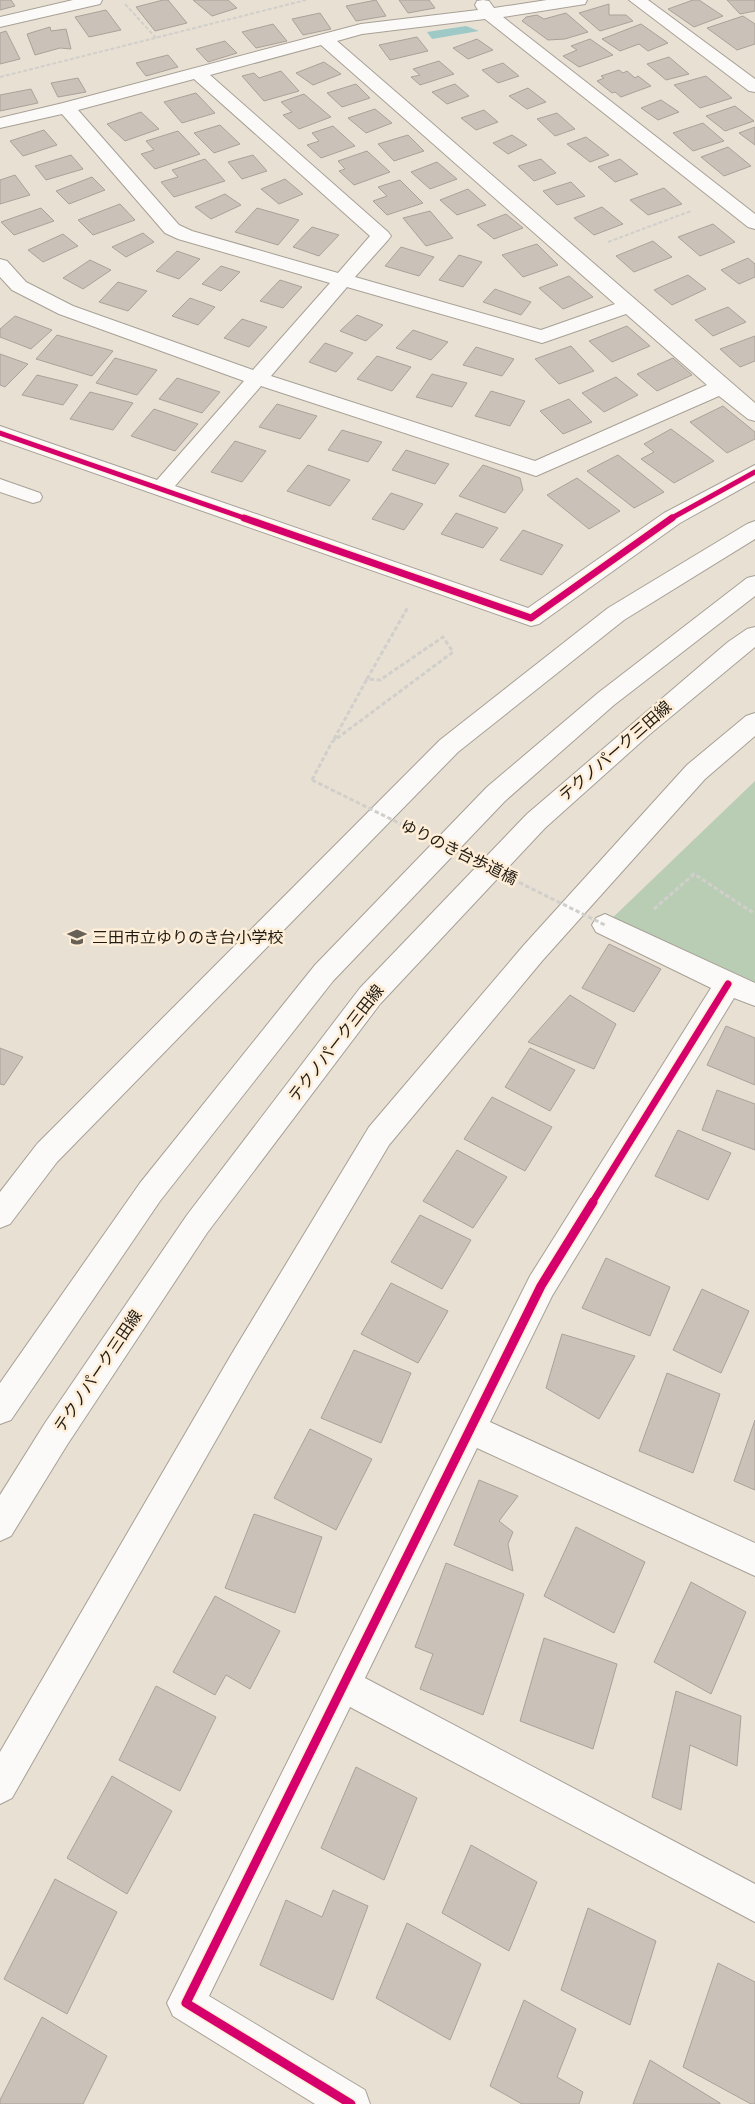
<svg xmlns="http://www.w3.org/2000/svg" width="755" height="2104" font-family="'Fira Sans Condensed','Noto Sans JP',sans-serif">
  <rect width="100%" height="100%" fill="#e8e0d3"/>
  <!-- green -->
  <path fill="#b9cdb5" d="M755,781v214l-150,-70z"/>
  <!-- water -->
  <path fill="#9ec9c7" d="M466,26l13,5 -47,8 -5,-7z"/>
  <!-- building -->
  <path fill="#cac2b9" stroke="#aaa299" d="M0,0h11l4,6 -15,4z
    M163,0h5l19,23 -32,8 -19,-24z
    M193,0h35l9,8 -25,8z
    M376,0l10,16 -30,5 -10,-15z
    M399,0h30l6,8 -27,5z
    M693,0h6l24,16 -29,11 -26,-18z
    M727,0h28v11l-15,3z
    M609,4v11h17l7,6 -33,10 -21,-18z
    M106,10l15,20 -32,7 -14,-20z
    M320,13l11,16 -28,6 -11,-16z
    M566,13l22,19 -23,7 -17,1 -26,-19 4,-4 11,-2 7,4z
    M743,16l12,8v20l-18,6 -30,-22z
    M273,24l14,17 -31,7 -14,-16z
    M641,24l27,19 -20,8 -9,-7 -19,7 -18,-12z
    M50,27l1,4 15,-2 5,20 -11,-1 -25,7 -8,-21z
    M6,31l14,28 -20,5v-31z
    M417,37l11,14 -38,9 -11,-15z
    M477,39l16,11 -25,9 -15,-11z
    M590,39l23,16 -34,12 -16,-11 14,-6 -6,-4z
    M225,41l12,12 -29,9 -12,-13z
    M168,55l10,12 -32,9 -10,-13z
    M669,57l20,17 -23,6 -19,-16z
    M439,61l15,13 -34,11 -9,-8 9,-2 -7,-6z
    M324,62l17,12 -28,11 -17,-12z
    M503,63l16,13 -21,7 -16,-13z
    M619,70l4,3 4,-2 8,7 3,-2 13,10 -30,11 -6,-5 -3,1 -15,-12 7,-3 -3,-2z
    M281,71l18,20 -35,10 -22,-25 12,-3 5,5z
    M706,76l26,22 -32,10 -26,-23z
    M78,78l8,14 -28,5 -7,-14z
    M356,84l14,14 -28,9 -15,-14z
    M455,84l14,12 -22,8 -15,-12z
    M528,88l18,14 -19,7 -18,-13z
    M31,89l7,14 -38,8v-16z
    M196,93l19,20 -33,10 -18,-21z
    M304,94l27,23 -32,12 -16,-14 9,-3 -11,-10z
    M661,100l18,12 -21,8 -17,-12z
    M735,106l19,15 -29,10 -19,-15z
    M375,109l17,14 -26,10 -18,-15z
    M484,110l14,12 -22,8 -15,-12z
    M141,112l18,17 -34,12 -18,-17z
    M557,113l18,16 -20,7 -18,-17z
    M703,123l21,18 -31,10 -20,-18z
    M220,125l20,19 -26,9 -20,-20z
    M333,126l22,20 -34,12 -14,-13 12,-4 -7,-8z
    M755,127v18l-16,-12z
    M44,130l13,15 -34,11 -13,-15z
    M178,131l22,23 -45,15 -14,-15 13,-4 -8,-9z
    M408,135l16,16 -30,10 -16,-17z
    M512,135l15,10 -19,9 -15,-11z
    M586,137l23,18 -19,7 -23,-18z
    M728,147l23,19 -27,10 -23,-19z
    M367,151l23,21 -36,13 -15,-14 6,-2 -7,-8z
    M71,155l12,14 -37,11 -11,-14z
    M253,155l14,16 -25,8 -14,-17z
    M205,159l20,22 -51,16 -13,-15 17,-5 -6,-7z
    M541,159l15,14 -22,8 -16,-15z
    M620,159l18,15 -23,8 -17,-15z
    M437,162l20,17 -27,10 -19,-17z
    M15,175l15,20 -30,9v-24z
    M92,177l13,13 -36,14 -13,-13z
    M285,179l18,15 -24,10 -18,-15z
    M400,180l23,23 -36,12 -14,-14 14,-5 -9,-9z
    M571,182l14,14 -28,9 -14,-14z
    M664,188l18,16 -34,11 -18,-15z
    M468,189l18,16 -29,10 -17,-15z
    M225,194l16,11 -30,14 -16,-12z
    M120,204l15,16 -42,15 -15,-15z
    M602,207l21,17 -29,11 -20,-17z
    M41,208l13,13 -40,14 -13,-13z
    M257,208l42,12 -21,25 -43,-13z
    M430,211l23,27 -27,8 -23,-28z
    M506,214l17,14 -29,11 -17,-14z
    M713,224l22,18 -35,14 -22,-19z
    M312,227l27,8 -20,21 -26,-9z
    M143,233l11,9 -28,15 -14,-10z
    M63,234l15,12 -35,16 -15,-12z
    M653,241l19,16 -38,15 -18,-16z
    M537,244l21,21 -35,12 -21,-22z
    M401,247l33,10 -15,19 -34,-10z
    M177,251l23,8 -21,20 -23,-8z
    M459,255l23,7 -19,25 -24,-7z
    M748,258l7,6v13l-16,7 -18,-14z
    M90,260l21,10 -28,19 -20,-11z
    M221,266l19,6 -19,19 -19,-7z
    M688,275l18,14 -34,16 -18,-15z
    M569,276l24,21 -30,12 -24,-21z
    M280,280l22,7 -19,21 -23,-7z
    M118,282l29,9 -19,20 -29,-9z
    M495,289l36,13 -10,13 -38,-13z
    M190,298l25,9 -17,18 -26,-9z
    M728,307l18,15 -33,14 -18,-16z
    M357,315l26,10 -17,16 -26,-10z
    M15,316l37,14 -21,19 -31,-12v-8z
    M242,319l25,8 -18,20 -25,-9z
    M627,326l23,20 -38,16 -23,-21z
    M413,330l35,12 -17,18 -35,-12z
    M57,335l56,16 -21,25 -56,-17z
    M755,336v25l-15,6 -20,-18z
    M325,343l28,10 -17,19 -27,-10z
    M571,346l23,25 -35,13 -24,-25z
    M476,347l38,12 -12,17 -39,-11z
    M0,354l28,10 -23,23 -5,-2z
    M377,356l34,11 -19,24 -35,-12z
    M115,358l42,12 -20,25 -41,-12z
    M673,358l19,17 -35,16 -20,-17z
    M432,374l35,9 -15,24 -36,-10z
    M37,375l41,10 -15,20 -41,-10z
    M616,377l22,18 -34,17 -22,-19z
    M177,378l43,14 -18,21 -43,-14z
    M491,391l34,10 -15,25 -35,-10z
    M90,392l43,11 -20,27 -43,-11z
    M569,399l23,23 -29,12 -23,-23z
    M277,404l40,12 -17,23 -41,-12z
    M723,406l32,26v7l-28,14 -37,-31z
    M154,409l44,15 -23,27 -44,-15z
    M671,429l43,32 -40,22 -33,-24 13,-7 -10,-8z
    M342,430l40,12 -14,20 -40,-12z
    M235,441l31,10 -24,31 -31,-10z
    M406,450l43,14 -14,20 -43,-14z
    M618,455l46,37 -30,16 -47,-37z
    M308,465l42,15 -20,26 -43,-15z
    M483,465l37,13 3,12 -18,23 -46,-17z
    M577,478l43,33 -31,18 -42,-34z
    M391,493l32,11 -19,26 -32,-11z
    M456,513l42,15 -15,20 -42,-14z
    M523,530l40,15 -21,30 -42,-15z
    M609,944l52,25 -27,43 -52,-24z
    M570,995l46,29 -22,45 -66,-27z
    M726,1026l29,12v47l-48,-20z
    M0,1048l23,9 -19,28 -4,-1z
    M530,1048l45,22 -25,41 -45,-24z
    M717,1090l38,14v46l-53,-20z
    M492,1097l60,30 -27,44 -61,-32z
    M678,1130l53,23 -23,47 -53,-24z
    M457,1150l50,27 -34,51 -50,-27z
    M420,1215l51,25 -29,49 -51,-27z
    M606,1258l64,29 -20,49 -68,-28z
    M391,1283l57,28 -30,52 -57,-29z
    M702,1289l47,22 -28,62 -48,-23z
    M562,1334l73,22 -36,63 -53,-31z
    M354,1350l57,23 -30,70 -60,-25z
    M667,1373l53,21 -27,79 -54,-22z
    M755,1420v70l-21,-9z
    M310,1429l62,30 -36,71 -62,-32z
    M479,1480l39,16 -19,25 14,11 -5,12 5,27 -59,-26z
    M254,1514l68,23 -27,76 -70,-25z
    M576,1527l69,35 -31,71 -70,-37z
    M446,1563l78,31 -41,121 -63,-26 13,-35 -18,-7z
    M691,1582l55,30 -35,82 -57,-32z
    M215,1596l65,35 -30,58 -24,-14 -11,20 -42,-23z
    M544,1638l73,26 -24,85 -73,-28z
    M156,1686l60,31 -36,74 -61,-31z
    M676,1691l65,25 -4,50 -47,-21 -9,65 -29,-13z
    M356,1767l61,31 -33,82 -63,-32z
    M112,1776l60,35 -45,83 -60,-36z
    M471,1845l66,37 -28,69 -67,-38z
    M55,1879l62,33 -50,102 -63,-35z
    M333,1890l35,16 -35,94 -73,-35 26,-65 36,17z
    M588,1908l68,33 -26,84 -69,-35z
    M407,1923l74,41 -31,76 -74,-42z
    M718,1963l37,19v122h-4l-68,-37z
    M524,2000l52,29 -19,48 26,15 -4,12h-57l-32,-18z
    M42,2017l65,39 -24,48h-83v-4z
    M650,2060l70,43v1h-87z"/>
  <g fill="none" stroke-linecap="round" stroke-linejoin="round">
    <!-- service casing -->
    <g stroke="#a7a096" stroke-width="2">
      <path id="service" d="M0,479l40,14 2,4 -2,4 -7,2 -33,-11z"/>
    </g>
    <!-- minor casing -->
    <g stroke="#a7a096" stroke-width="2">
      <path id="minor" d="M73,0h29l-2,4 -100,23v-10z
        M483,0l6,1 5,7 53,-8h40l-2,4 -6,1 -76,12 252,197v15l-7,-2 -263,-208 -123,15 -25,7 418,362v18l-7,-2 -29,-23 -183,80 -275,-90 -86,100 353,122 136,-95 91,-48v16l-75,42 -141,101 -8,2 -531,-186v-14l157,54 87,-99 -185,-67 -47,-24 -12,-13v-18l7,2 19,21 47,24 180,64 77,-87 -152,-44 -13,-6 -103,-119 -62,14v-10l63,-15 298,-79 117,-14 -3,-5 2,-4zM321,45l294,259 -74,26 -186,-53 33,-37 3,-4 -3,-4 -178,-157zM194,79l176,157 -32,37 -146,-42 -13,-6 -101,-115zM347,287l195,56 84,-29 81,71 -172,76 -264,-85z
        M629,0h19l107,79v13l-6,-1z
        M605,914l150,69v23l-21,-8 -182,298 -62,126 265,121v33l-278,-128 -112,230 390,206v38l-405,-215 -141,289 156,94 5,14h-55l-142,-88 -6,-13 363,-727 181,-288 -115,-56 -4,-7 4,-7z"/>
    </g>
    <!-- secondary casing -->
    <g stroke="#a7a096" stroke-width="2">
      <path id="secondary" d="M755,521v18l-131,81 -166,132 -401,410 -47,62 -10,4v-36l37,-48 403,-404 168,-132 139,-84z
        M755,576v20l-141,109 -109,96 -172,180 -173,220 -149,219 -11,4v-41l140,-200 175,-218 172,-178 111,-94 149,-115z
        M755,627v20l-105,87 -105,94 -165,176 -173,229 -140,212 -56,91 -11,5v-46l45,-72 142,-208 173,-227 167,-174 201,-172 19,-13z
        M755,713v23l-50,43 -163,182 -153,184 -136,230 -241,423 -12,6v-52l231,-397 138,-228 155,-182 163,-180 59,-49z"/>
    </g>
    <!-- path-far1 -->
    <path stroke="#d1cfcb" stroke-width="2" stroke-dasharray="4 2" stroke-linecap="butt" d="M125,4l32,35
      M0,77l306,-77
      M608,242l83,-31"/>
    <!-- path -->
    <path stroke="#d1cfcb" stroke-width="3" stroke-dasharray="4.5 2.5" stroke-linecap="butt" d="M334,739l33,-60
      M312,780l20,-38 121,-90 -10,-15 -63,43 -13,-1 41,-72
      M654,909l40,-35 61,40"/>
    <!-- service -->
    <use href="#service" fill="#fcfaf8" fill-rule="evenodd"/>
    <!-- minor -->
    <use href="#minor" fill="#fcfaf8" fill-rule="evenodd"/>
    <!-- secondary -->
    <use href="#secondary" fill="#fcfaf8" fill-rule="evenodd"/>
    <!-- path-bridge -->
    <path stroke="#d1cfcb" stroke-width="3" stroke-dasharray="4.5 2.5" stroke-linecap="butt" d="M312,780l293,145"/>
    <!-- cycleway-far2 casing -->
    <g stroke="#feeed7" stroke-width="7">
      <path id="cycleway-far2" d="M0,433l247,86
        M670,519l85,-47"/>
    </g>
    <!-- cycleway-far1 casing -->
    <g stroke="#feeed7" stroke-width="10">
      <path id="cycleway-far1" d="M244,518l287,100 141,-100
        M592,1203l136,-219"/>
    </g>
    <!-- cycleway casing -->
    <g stroke="#feeed7" stroke-width="12">
      <path id="cycleway" d="M351,2104l-165,-101 355,-717 52,-84"/>
    </g>
    <!-- cycleway-far2 -->
    <use href="#cycleway-far2" stroke="#d6006c" stroke-width="5"/>
    <!-- cycleway-far1 -->
    <use href="#cycleway-far1" stroke="#d6006c" stroke-width="7"/>
    <!-- cycleway -->
    <use href="#cycleway" stroke="#d6006c" stroke-width="9"/>
  </g>
  <!-- icons -->
  <defs>
    <g id="school-bare" transform="scale(1.5)"><path d="M0-5L7-2L0 1L-7-2ZM-4 1L0 2.5L4 1V4Q0 6-4 4Z" fill="#666056" stroke="#feeed7" stroke-width="2.5" paint-order="stroke"/></g>
  </defs>
  <g fill-rule="evenodd">
    <use href="#school-bare" x="77" y="937"/>
  </g>
  <g text-anchor="middle" dominant-baseline="central" stroke-width="5" stroke-linejoin="round" paint-order="stroke">
    <!-- street labels -->
    <g font-size="16" fill="#201b13" stroke="#feeed7">
      <text transform="translate(615 751) rotate(-41)">テクノパーク三田線</text>
      <text transform="translate(459 852) rotate(26)">ゆりのき台歩道橋</text>
      <text transform="translate(336 1043) rotate(-52)">テクノパーク三田線</text>
      <text transform="translate(98 1371) rotate(-56)">テクノパーク三田線</text>
    </g>
    <!-- poi labels -->
    <g font-size="16" fill="#201b13" stroke="#feeed7" text-anchor="start">
      <text x="92" y="937">三田市立ゆりのき台小学校</text>
    </g>
  </g>
</svg>
